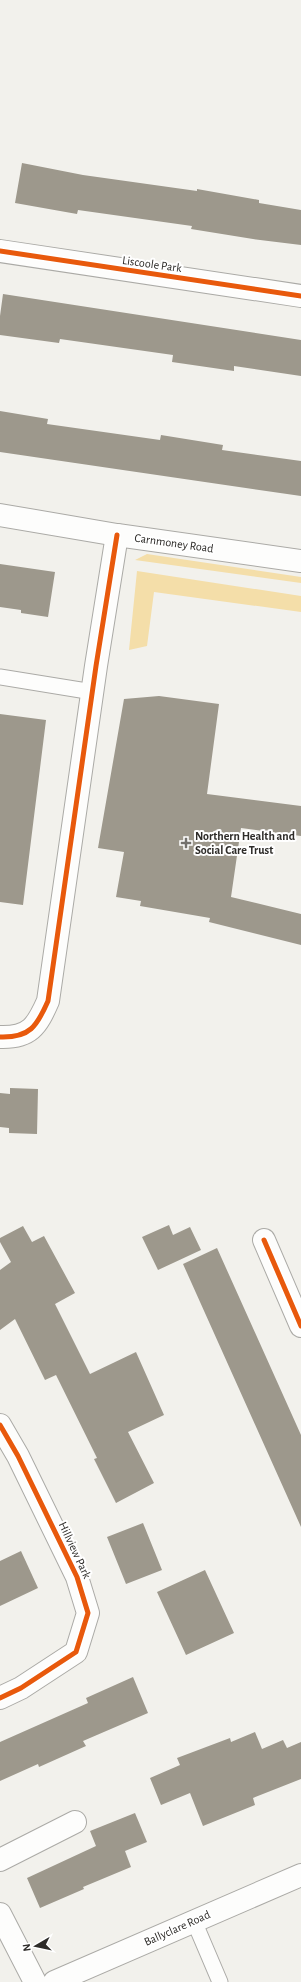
<svg xmlns="http://www.w3.org/2000/svg" width="301" height="1982" font-family="'Alegreya Sans',sans-serif">
  <rect width="100%" height="100%" fill="#f2f1ec"/>
  <!-- green -->
  <path fill="#f4dea9" d="M147,554l154,23v6l-166,-23z
    M137,571l164,25v16l-147,-20 -7,54 -18,4z"/>
  <!-- building -->
  <path fill="#9d988c" d="M22,163l61,12 114,16v-2l62,11v3l42,7v35l-48,-6 -62,-10 1,-3 -114,-16 -1,4 -62,-11z
    M3,294l298,46v36l-67,-10v5l-62,-9 1,-7 -113,-16 -1,4 -59,-8v-19z
    M0,411l48,8 -1,5 113,16 1,-5 62,10 -1,5 79,11v35l-301,-44z
    M0,564l55,8 -7,45 -27,-4v-3l-21,-3z
    M159,696l60,8 -12,90 94,12v30l-60,-8 -10,69 70,17v31l-92,-23 1,-4 -70,-12 1,-5 -25,-4 8,-45 -26,-4 26,-149z
    M0,714l46,6 -23,185 -23,-3z
    M10,1088l28,1 -1,45 -28,-1v-5l-9,-1v-34l10,1z
    M169,1225l4,10 17,-8 11,23 -43,20 -16,-33z
    M23,1226l9,16 12,-6 31,57 -20,11 35,70 46,-22 28,63 -36,17 26,51 -38,20 -22,-44 3,-1 -41,-83 -11,5 -30,-61 -15,11v-60l11,-8 -11,-20v-4z
    M217,1248l84,187v92l-118,-263z
    M143,1523l19,47 -36,14 -19,-47z
    M21,1551l17,37 -38,18v-45z
    M205,1570l29,63 -48,22 -29,-63z
    M133,1677l15,36 -65,28 3,5 -47,21 -1,-3 -38,17v-39l88,-39 -2,-5z
    M255,1732l7,17 21,-9 4,8 14,-6v37l-48,19 2,7 -52,21 -13,-33 -29,12 -11,-27 30,-13 -3,-7 53,-20 1,4z
    M135,1813l12,29 -22,9 6,16 -48,20 1,2 -44,19 -13,-30 69,-32 -6,-15z"/>
  <g fill="none" stroke-linecap="round" stroke-linejoin="round">
    <!-- service casing -->
    <g stroke="#abaaa6" stroke-width="17">
      <path id="service" d="M0,677l93,15
        M194,1921l26,61"/>
    </g>
    <!-- minor casing -->
    <g stroke="#abaaa6" stroke-width="24">
      <path id="minor" d="M0,251l301,45
        M0,1037c30,1 37,-11 48,-36l48,-335 21,-131
        M264,1240l37,86
        M0,1425l18,31 59,121 11,36 -12,39 -55,36 -21,10
        M0,1860l75,-38
        M0,1914l35,68"/>
    </g>
    <!-- tertiary casing -->
    <g stroke="#abaaa6" stroke-width="24">
      <path id="tertiary" d="M0,515l117,20 184,26"/>
    </g>
    <!-- secondary casing -->
    <g stroke="#abaaa6" stroke-width="24">
      <path id="secondary" d="M54,1982l247,-107"/>
    </g>
    <!-- service -->
    <use href="#service" stroke="#fdfdfc" stroke-width="15"/>
    <!-- minor -->
    <use href="#minor" stroke="#fdfdfc" stroke-width="22"/>
    <!-- tertiary -->
    <use href="#tertiary" stroke="#fdfdfc" stroke-width="22"/>
    <!-- secondary -->
    <use href="#secondary" stroke="#fdfdfc" stroke-width="22"/>
    <!-- cycleway casing -->
    <g stroke="#fff" stroke-width="8">
      <path id="cycleway" d="M0,251l301,45
        M0,1037c30,1 37,-11 48,-36l48,-335 21,-131
        M264,1240l37,86
        M0,1425l18,31 59,121 11,36 -12,39 -55,36 -21,10"/>
    </g>
    <!-- cycleway -->
    <use href="#cycleway" stroke="#e8590c" stroke-width="5"/>
  </g>
  <!-- markers -->
  <path fill="#73716d" stroke="#fff" stroke-width="1.5" d="M184 837h4v4h4v4h-4v4h-4v-4h-4v-4h4z"/>
  <g text-anchor="middle" dominant-baseline="central" stroke-width="4" stroke-linejoin="round" paint-order="stroke">
    <!-- street labels -->
    <g font-size="12" fill="#2e2c29" stroke="#fff">
      <text transform="translate(152 264) rotate(8)">Liscoole Park</text>
      <text transform="translate(174 543) rotate(8)">Carnmoney Road</text>
      <text transform="translate(75 1550) rotate(65)">Hillview Park</text>
      <text transform="translate(177 1928) rotate(-24)">Ballyclare Road</text>
    </g>
    <!-- poi labels -->
    <g font-size="12" font-weight="bold" fill="#2e2c29" stroke="#fff" text-anchor="start">
      <text x="195" y="836">Northern Health and<tspan x="195" dy="14">Social Care Trust</tspan></text>
    </g>
  </g>
  <!-- north arrow -->
  <g transform="translate(36 1946) rotate(261)" stroke="#ffffff" stroke-width="3" paint-order="stroke">
  <path d="M0-3L7 15L0 10L-7 15Z" fill="#2e2c29"/>
  <text y="-6" font-size="11" font-weight="bold" text-anchor="middle" fill="#2e2c29">N</text>
  </g>
</svg>
